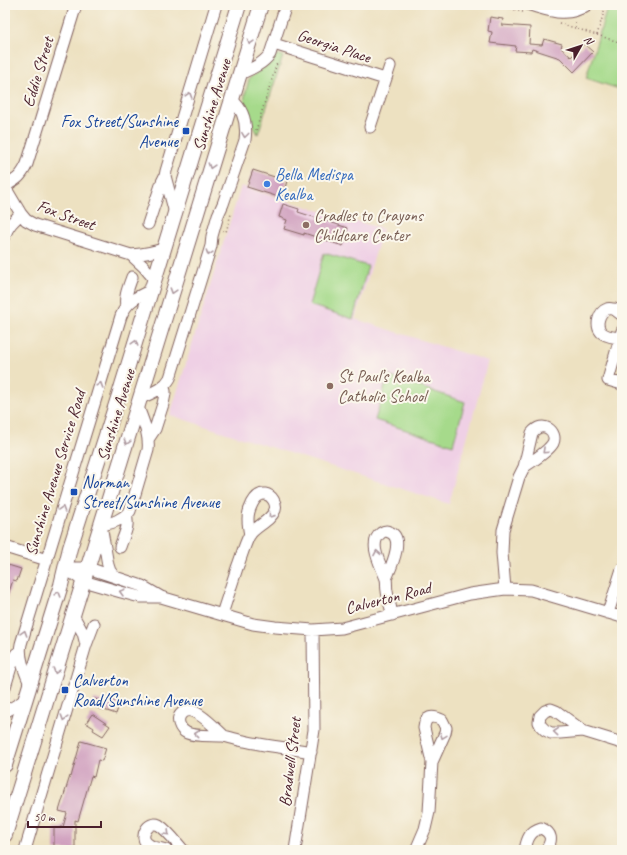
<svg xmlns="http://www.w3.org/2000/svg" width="627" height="855" font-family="Caveat,sans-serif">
  <rect width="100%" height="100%" fill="#fbf7ec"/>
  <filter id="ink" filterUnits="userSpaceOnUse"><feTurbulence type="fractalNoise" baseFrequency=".025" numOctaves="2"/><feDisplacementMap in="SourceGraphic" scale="8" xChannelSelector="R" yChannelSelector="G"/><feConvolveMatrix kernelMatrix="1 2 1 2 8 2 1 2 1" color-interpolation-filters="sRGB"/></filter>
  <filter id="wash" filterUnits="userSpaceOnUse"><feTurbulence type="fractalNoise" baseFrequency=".012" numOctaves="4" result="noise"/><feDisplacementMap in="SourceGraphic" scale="16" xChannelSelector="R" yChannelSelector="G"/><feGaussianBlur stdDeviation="0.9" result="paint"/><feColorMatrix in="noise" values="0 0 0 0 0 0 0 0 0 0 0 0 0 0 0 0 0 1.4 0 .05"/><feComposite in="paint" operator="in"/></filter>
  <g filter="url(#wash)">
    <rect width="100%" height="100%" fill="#ede1c1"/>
    <!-- built -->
    <path fill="#efd0e5" d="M241,186l49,16 93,27 -28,90 133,42 -39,143 -279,-89z"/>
    <!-- green -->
    <path fill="#a6da8b" stroke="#787c5b" d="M608,5h14v85l-36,-12z
      M277,54l6,2 -25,78 -13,-24 -1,-5 1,-10 4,-16 4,-4 15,-10z
      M324,253l44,13 -15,53 -44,-14z
      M388,376l77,26 -12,43 -78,-25z"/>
    <g id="blocks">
      <!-- building -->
      <path fill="#cf9ebe" d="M490,17l13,2 -1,6 28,2 -1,17 13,1 2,-6 18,5 -1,4 10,9 13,-13 9,8 -19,20 -14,-14 -28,-9 -1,3 -16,-1 1,-5 -26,-3 2,-11 -4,-1z
        M253,170l34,11 -5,17 -35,-11z
        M283,204l16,5 -1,3 50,16 -5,18 -39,-13v2l-20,-6 3,-9 -8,-3z
        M5,564l16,5 -4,12 -4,-1 -6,18h-2z
        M107,698l13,4 -4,12 -24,-8 2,-7 11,3z
        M92,714l18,12 -7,10 -10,-6 1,-2 -8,-5z
        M81,741l25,7 -4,13 -4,-1 -4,17 -3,-1 -13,45 -3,-1v30h-21v-22h7v-1h2l4,-14 -8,-2 11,-35 1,1z"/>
    </g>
  </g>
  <g filter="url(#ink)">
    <use href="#blocks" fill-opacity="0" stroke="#836360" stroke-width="1"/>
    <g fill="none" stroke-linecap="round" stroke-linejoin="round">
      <!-- minor casing -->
      <g stroke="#836360" stroke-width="13">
        <path id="minor" d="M530,5c21,6 37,13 57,0
          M274,44l111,35
          M240,74c11,-5 23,-10 30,-20l16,-49
          M370,127l20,-61
          M5,186c12,-7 16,-9 22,-22l49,-159
          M5,187l16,27 5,6 9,5 96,30c12,-1 22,-2 34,-7
          M175,213l-10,-37 1,-5 50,-166
          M148,224l14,-42 3,-6
          M5,235c3,-9 8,-14 16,-21
          M131,255l13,12 11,13
          M126,306c-2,-10 3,-20 6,-29
          M622,331l-14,49 14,4
          M619,338c-6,-1 -13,-1 -18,-6 -6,-7 -2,-20 6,-23 2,-1 4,0 7,0l8,6
          M141,398c10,-5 23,-9 29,-20l41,-132 1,-10 6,-21 5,-11 22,-64c2,-15 -1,-30 -13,-40
          M149,438l6,-9 8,-25 2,-10v-3l-2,-5
          M5,547l42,13
          M120,547c3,-10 10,-21 6,-31
          M65,568h23l54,18 19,11 92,27 22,3 38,3 29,-2 128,-34 35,-5 26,1 91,27
          M65,568l18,13 38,11 19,5h20
          M114,576l-4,-5 -2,-6 -7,-40c12,-2 21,-5 29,-14l18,-61c2,-15 -5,-29 -10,-43
          M386,579c4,-10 20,-42 3,-47 -3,-2 -5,-1 -8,1 -14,10 1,34 5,46 1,4 0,8 1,12 1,8 4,16 5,24
          M505,589l-3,-36 1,-23 16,-53 5,-10 8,-34c11,-14 26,-1 21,10 -5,9 -21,18 -29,24
          M608,613l14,-44
          M222,614c5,-15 10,-31 15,-46 4,-10 7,-22 12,-32 6,-10 21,-14 26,-26 2,-6 -3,-15 -10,-16 -11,-1 -17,17 -17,25 0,5 1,11 2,16
          M86,645l8,-21
          M30,684c-5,-12 -12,-27 -9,-40l100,-328c6,-15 17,-20 31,-26
          M5,687l9,-30 2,-3 4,-3
          M5,712l20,-12
          M583,731l-23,2h-9l-6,-3 -4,-4 -2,-4 1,-6 5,-5 6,-2 5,2 27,20 39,12
          M224,736c-9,-8 -31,-33 -42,-23 -7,6 -2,17 5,20 9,4 26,2 36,3 7,1 14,4 21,5 22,5 45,7 67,11
          M25,850l61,-205 -3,-12 -10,-18
          M166,850c-6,-2 -13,-2 -18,-6 -10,-6 0,-24 11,-19 9,6 17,17 24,25
          M295,850l19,-120 -1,-100
          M416,850l9,-21 4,-17 3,-50 -8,-34c1,-12 8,-13 18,-8l4,8 -1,5 -13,29
          M525,850c2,-11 5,-19 16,-22 11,5 12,12 5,22"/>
      </g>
      <!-- major casing -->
      <g stroke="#836360" stroke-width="16">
        <path id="major" d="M5,765l56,-180 9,-37 49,-153 120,-390
          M5,835c86,-277 171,-553 256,-830"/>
      </g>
      <!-- path -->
      <path stroke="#836360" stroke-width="1.5" stroke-dasharray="1 3" stroke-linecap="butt" d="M499,5l24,7
        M559,23l63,20
        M575,28v-7
        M597,35l9,-30
        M256,130l21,-67
        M5,168l1,3 4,-1
        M223,231l3,1 5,-18"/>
      <!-- minor -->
      <use href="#minor" stroke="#fff" stroke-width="11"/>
      <!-- major -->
      <use href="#major" stroke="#fff" stroke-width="14"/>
    </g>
    <!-- one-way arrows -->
    <defs><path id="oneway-chevron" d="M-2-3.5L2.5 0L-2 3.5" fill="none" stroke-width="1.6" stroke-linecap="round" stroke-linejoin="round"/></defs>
    <g stroke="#ae9aa0">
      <use href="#oneway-chevron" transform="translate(250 42) rotate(107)"/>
      <use href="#oneway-chevron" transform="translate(189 95) rotate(-73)"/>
      <use href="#oneway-chevron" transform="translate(245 135) rotate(97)"/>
      <use href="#oneway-chevron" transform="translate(211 166) rotate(107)"/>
      <use href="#oneway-chevron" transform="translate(209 253) rotate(107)"/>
      <use href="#oneway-chevron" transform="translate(173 291) rotate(107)"/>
      <use href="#oneway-chevron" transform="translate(135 343) rotate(-73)"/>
      <use href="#oneway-chevron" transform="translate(100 385) rotate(-73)"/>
      <use href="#oneway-chevron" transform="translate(127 442) rotate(107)"/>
      <use href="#oneway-chevron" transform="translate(545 451) rotate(137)"/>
      <use href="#oneway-chevron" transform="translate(62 509) rotate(-73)"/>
      <use href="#oneway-chevron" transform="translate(271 515) rotate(129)"/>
      <use href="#oneway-chevron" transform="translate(377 553) rotate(-100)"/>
      <use href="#oneway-chevron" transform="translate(122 592) rotate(-165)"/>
      <use href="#oneway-chevron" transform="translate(58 594) rotate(-73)"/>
      <use href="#oneway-chevron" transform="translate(24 633) rotate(-73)"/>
      <use href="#oneway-chevron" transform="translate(56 671) rotate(107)"/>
      <use href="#oneway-chevron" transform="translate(64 718) rotate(107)"/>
      <use href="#oneway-chevron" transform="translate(556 732) rotate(-175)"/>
      <use href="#oneway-chevron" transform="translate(197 734) rotate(-175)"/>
      <use href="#oneway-chevron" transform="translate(443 736) rotate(111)"/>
      <use href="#oneway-chevron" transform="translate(167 833) rotate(45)"/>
    </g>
  </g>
  <!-- markers -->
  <g fill="#1a4fb4" stroke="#fbf7ec" stroke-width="1.5">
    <rect x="182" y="127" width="8" height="8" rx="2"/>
    <rect x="70" y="488" width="8" height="8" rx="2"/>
    <rect x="61" y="686" width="8" height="8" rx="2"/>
  </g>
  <circle fill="#3f7fe0" stroke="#fbf7ec" stroke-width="1.5" cx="267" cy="184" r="4"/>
  <g fill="#8d6e63" stroke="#fbf7ec" stroke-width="1.5">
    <circle cx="306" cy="225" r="4"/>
    <circle cx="330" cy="386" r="4"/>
  </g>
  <g text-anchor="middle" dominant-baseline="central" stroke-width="4" stroke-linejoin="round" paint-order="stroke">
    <!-- street labels -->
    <g font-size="17" fill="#4a1f2b" stroke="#fbf7ec">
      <text transform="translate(334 46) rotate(18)">Georgia Place</text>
      <text transform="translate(38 72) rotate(-73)">Eddie Street</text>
      <text transform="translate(212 105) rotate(-73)">Sunshine Avenue</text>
      <text transform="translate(66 215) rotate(20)">Fox Street</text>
      <text transform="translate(116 415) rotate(-73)">Sunshine Avenue</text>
      <text transform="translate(55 473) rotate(-73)">Sunshine Avenue Service Road</text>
      <text transform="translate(388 598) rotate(-14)">Calverton Road</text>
      <text transform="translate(290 762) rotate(-83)">Bradwell Street</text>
    </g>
    <!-- transit labels -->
    <g font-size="17" fill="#164399" stroke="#fbf7ec" text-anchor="start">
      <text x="178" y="121" text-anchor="end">Fox Street/Sunshine<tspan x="178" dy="20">Avenue</tspan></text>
      <text x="82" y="482">Norman<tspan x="82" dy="20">Street/Sunshine Avenue</tspan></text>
      <text x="73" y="680">Calverton<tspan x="73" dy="20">Road/Sunshine Avenue</tspan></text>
    </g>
    <!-- shop labels -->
    <g font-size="17" fill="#366cbe" stroke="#fbf7ec" text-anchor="start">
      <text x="275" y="174">Bella Medispa<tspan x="275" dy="20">Kealba</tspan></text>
    </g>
    <!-- education labels -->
    <g font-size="17" fill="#785e54" stroke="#fbf7ec" text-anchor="start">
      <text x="314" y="215">Cradles to Crayons<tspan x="314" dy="20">Childcare Center</tspan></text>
      <text x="338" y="376">St Paul’s Kealba<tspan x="338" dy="20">Catholic School</tspan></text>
    </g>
  </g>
  <!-- margin -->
  <rect width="627" height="855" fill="none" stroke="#fbf7ec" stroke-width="20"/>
  <!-- north arrow -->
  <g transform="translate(581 46) rotate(51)" stroke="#fbf7ec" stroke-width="3" paint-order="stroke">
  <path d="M0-3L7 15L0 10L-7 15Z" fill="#4a1f2b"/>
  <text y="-6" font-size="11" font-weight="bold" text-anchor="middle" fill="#4a1f2b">N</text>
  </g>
  <!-- scale -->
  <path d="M28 821v6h73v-6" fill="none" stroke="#4a1f2b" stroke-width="2"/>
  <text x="34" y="821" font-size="12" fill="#4a1f2b" stroke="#fbf7ec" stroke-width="3" paint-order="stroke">50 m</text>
</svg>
